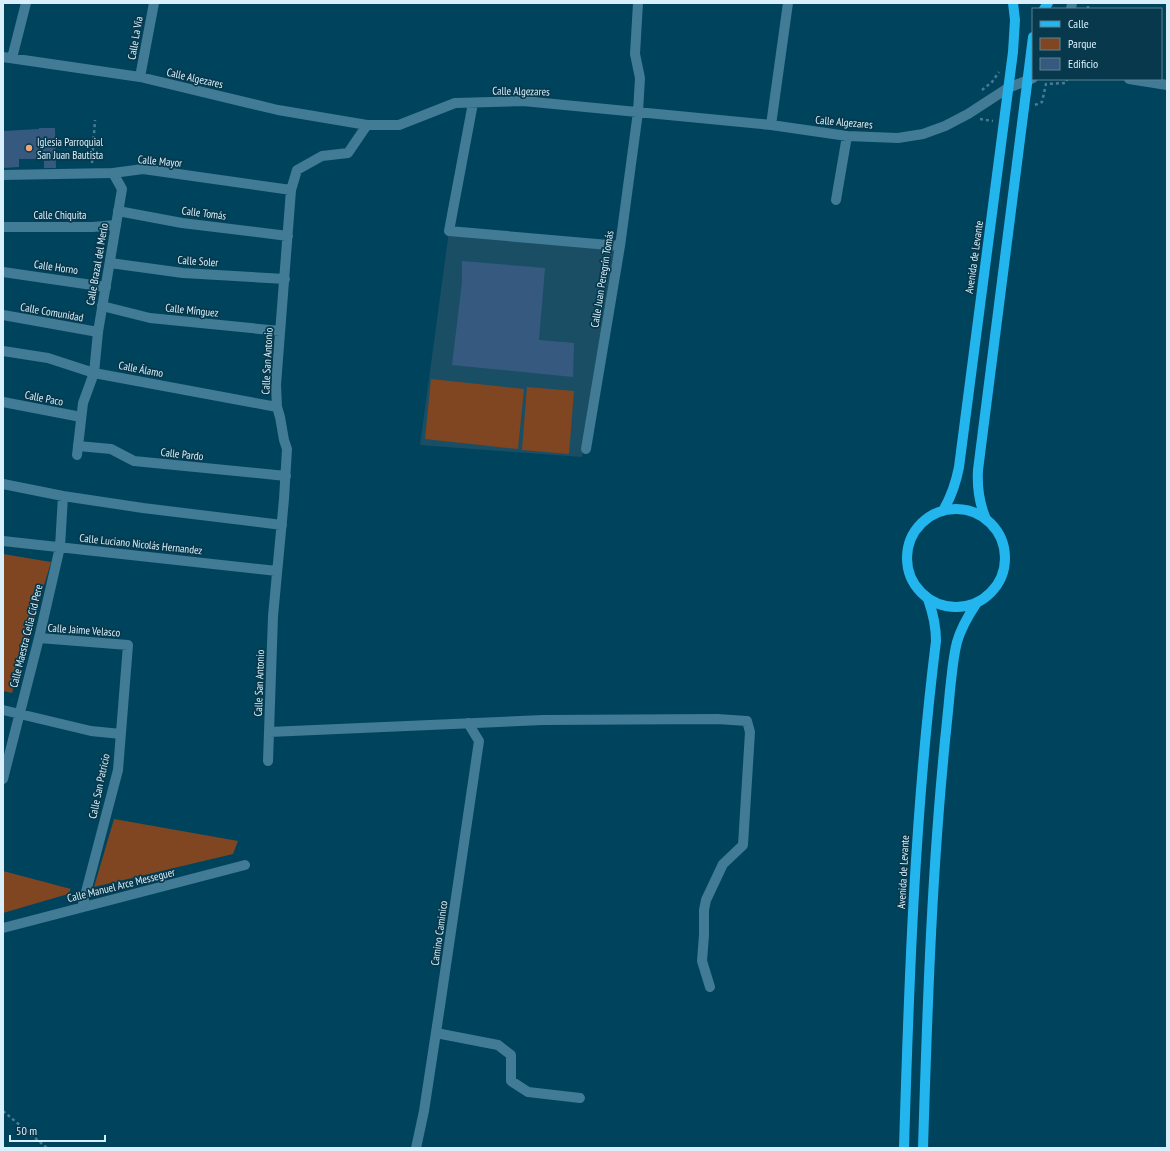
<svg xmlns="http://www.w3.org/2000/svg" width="1170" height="1151" font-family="'PT Sans Narrow',sans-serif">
  <rect width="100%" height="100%" fill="#00435c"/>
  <!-- built -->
  <path fill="#1a4e65" d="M449,231l171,15 -38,211 -162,-12z"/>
  <!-- green -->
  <path fill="#804621" d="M431,379l93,10 -6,60 -93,-10z
    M527,387l47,4 -5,63 -47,-4z
    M3,554l48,8 -39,131 -9,-2z
    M114,819l124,22 -5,13 -139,33z
    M3,871l68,18 -3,5 -65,19z"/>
  <!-- building -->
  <path fill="#365a7f" d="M39,128h16l1,40h-12v-9h-25v8l-16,1v-37l36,-2z
    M462,261l83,7 -6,72 35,3 -1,34 -121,-12 10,-83z"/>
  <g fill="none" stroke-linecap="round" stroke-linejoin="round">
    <!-- path -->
    <path stroke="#487c91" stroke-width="2.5" stroke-dasharray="3 3" stroke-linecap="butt" d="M1088,9v-6
      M982,90l10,-8 7,-10
      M1035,105l7,-3 4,-18 20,-1 1,-4
      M980,119l13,2
      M92,163l3,-43
      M3,1111l44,37"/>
    <!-- pedestrian -->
    <path stroke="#417b96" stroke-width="10" d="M77,455l6,-52 11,-30 4,-41 24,-143 -9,-16"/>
    <!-- minor -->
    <path stroke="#417b96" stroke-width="10" d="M1071,9l1,-6
      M3,57l137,20 138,33 89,15h32l56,-22 68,-2 248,24 76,11 51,2 25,-4 22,-8 23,-12 40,-26 25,-10
      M12,58l14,-55
      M140,77l14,-74
      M1129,79l38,6
      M473,103l-24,128 171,15
      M771,125l17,-122
      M3,175l110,-2 30,-4 148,21
      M836,200l11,-64
      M118,211l64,12 106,13
      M3,227h90l23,-2
      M110,263l73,10 102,6
      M3,272l103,15
      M102,306l48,12 130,13
      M3,315l95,17
      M3,351l45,7 46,15 183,34
      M3,402l78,15
      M78,446l33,3 23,12 152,15
      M586,449l34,-203 18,-134 2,-34 -5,-24 3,-51
      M3,484l60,12 80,12 139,17
      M3,541l274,30
      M39,638l89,7 -10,125 -36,137
      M3,710l88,21 30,3
      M269,732l274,-12 174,-1 30,2 3,11 -7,113 -20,19 -17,36 -2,10v25l-2,26 8,26
      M268,761l5,-145 11,-117 3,-50 -3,-9 -4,-23 -3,-10 -1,-22 15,-195 6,-20 25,-14 26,-3 19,-28
      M3,779l36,-141 21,-91 3,-51
      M3,928l242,-63
      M436,1033l62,12 13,10v26l17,11 52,6
      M416,1148l8,-37 16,-105 39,-265 -11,-18"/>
    <!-- primary -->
    <path stroke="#23b6ee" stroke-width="10" d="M1044,9l4,-6
      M907 558a49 49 0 1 1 98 0a49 49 0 1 1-98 0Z
      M943,511c8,-14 13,-28 16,-44l54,-415 2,-32 -2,-17
      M986,519c-7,-16 -9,-32 -8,-49l55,-433
      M904,1148c5,-170 11,-339 32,-507 0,-15 -3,-28 -8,-42
      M923,1148c4,-129 8,-258 20,-386 2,-24 5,-48 7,-72 2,-16 3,-33 7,-48 4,-14 11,-26 19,-38"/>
  </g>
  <!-- markers -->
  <circle fill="#efa377" stroke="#08384b" stroke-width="1.5" cx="29" cy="148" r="4"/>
  <g text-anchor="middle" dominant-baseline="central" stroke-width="3.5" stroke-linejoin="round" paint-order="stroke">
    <!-- street labels -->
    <g font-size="11" fill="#d9f0fc" stroke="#08384b">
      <text transform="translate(135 38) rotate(-80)">Calle La Vía</text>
      <text transform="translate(195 78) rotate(13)">Calle Algezares</text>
      <text transform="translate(521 91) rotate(1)">Calle Algezares</text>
      <text transform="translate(844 122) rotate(5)">Calle Algezares</text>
      <text transform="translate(160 161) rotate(5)">Calle Mayor</text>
      <text transform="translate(204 213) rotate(7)">Calle Tomás</text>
      <text x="60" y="215">Calle Chiquita</text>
      <text transform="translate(974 257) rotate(-82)">Avenida de Levante</text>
      <text transform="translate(198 261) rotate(4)">Calle Soler</text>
      <text transform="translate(97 264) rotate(-80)">Calle Brazal del Merlo</text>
      <text transform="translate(56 267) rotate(8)">Calle Horno</text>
      <text transform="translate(602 279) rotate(-81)">Calle Juan Peregrín Tomás</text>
      <text transform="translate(192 310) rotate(6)">Calle Mínguez</text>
      <text transform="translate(52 312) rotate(10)">Calle Comunidad</text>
      <text transform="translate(267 361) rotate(-87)">Calle San Antonio</text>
      <text transform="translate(141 369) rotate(11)">Calle Álamo</text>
      <text transform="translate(44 398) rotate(11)">Calle Paco</text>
      <text transform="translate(182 454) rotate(6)">Calle Pardo</text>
      <text transform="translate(141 544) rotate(6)">Calle Luciano Nicolás Hernandez</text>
      <text transform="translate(84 630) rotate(4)">Calle Jaime Velasco</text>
      <text transform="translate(26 636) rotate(-76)">Calle Maestra Celia Cid Pere</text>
      <text transform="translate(259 683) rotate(-88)">Calle San Antonio</text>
      <text transform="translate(99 786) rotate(-78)">Calle San Patricio</text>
      <text transform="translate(903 872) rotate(-87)">Avenida de Levante</text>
      <text transform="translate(121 885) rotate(-14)">Calle Manuel Arce Messeguer</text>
      <text transform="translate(439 933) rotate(-82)">Camino Caminico</text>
    </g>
    <!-- poi labels -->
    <g font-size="11" fill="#d9f0fc" stroke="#08384b" text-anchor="start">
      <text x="37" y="142">Iglesia Parroquial<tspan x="37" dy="13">San Juan Bautista</tspan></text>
    </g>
  </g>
  <!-- border -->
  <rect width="1170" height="1151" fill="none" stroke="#d9f0fc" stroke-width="8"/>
  <!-- legend -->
  <rect x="1032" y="8" width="130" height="72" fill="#08384b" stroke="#5c8292"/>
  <rect x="1040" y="21" width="20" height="6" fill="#23b6ee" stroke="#5c8292"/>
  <text x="1068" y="28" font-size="12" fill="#d9f0fc">Calle</text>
  <rect x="1040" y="38" width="20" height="12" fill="#804621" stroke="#5c8292"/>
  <text x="1068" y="48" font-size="12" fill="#d9f0fc">Parque</text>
  <rect x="1040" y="58" width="20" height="12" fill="#365a7f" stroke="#5c8292"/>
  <text x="1068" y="68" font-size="12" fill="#d9f0fc">Edificio</text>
  <!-- scale -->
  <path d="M10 1135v6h95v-6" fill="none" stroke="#d9f0fc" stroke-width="2"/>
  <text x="16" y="1135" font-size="12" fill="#d9f0fc" stroke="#08384b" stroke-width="3" paint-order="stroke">50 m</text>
</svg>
